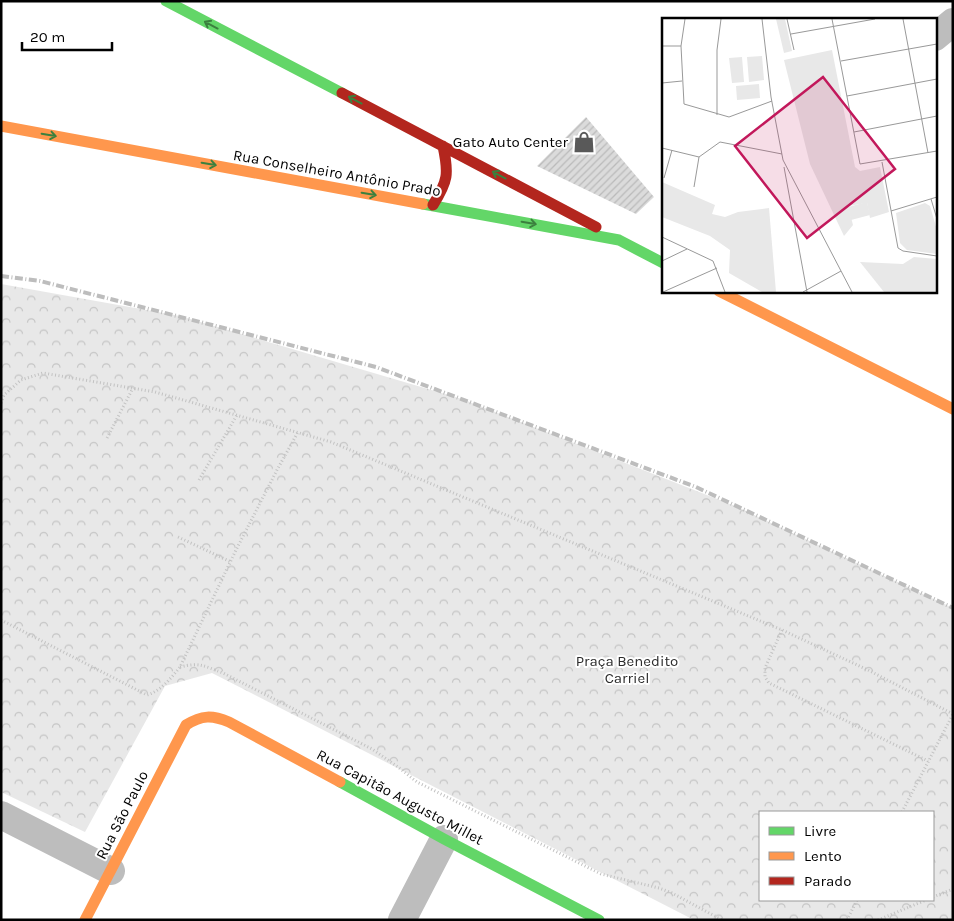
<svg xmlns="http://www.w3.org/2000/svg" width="954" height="921" font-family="Karla,sans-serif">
  <defs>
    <pattern id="park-crowns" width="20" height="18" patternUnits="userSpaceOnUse" patternTransform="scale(1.25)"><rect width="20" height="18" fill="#e8e8e8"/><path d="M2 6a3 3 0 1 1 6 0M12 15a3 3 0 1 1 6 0" fill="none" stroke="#c5c5c5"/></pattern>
    <pattern id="building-hatch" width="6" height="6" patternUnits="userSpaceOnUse" patternTransform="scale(1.25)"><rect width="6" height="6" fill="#dbdbdb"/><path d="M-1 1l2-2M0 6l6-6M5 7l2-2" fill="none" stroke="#bababa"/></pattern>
  </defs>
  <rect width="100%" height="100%" fill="#fff"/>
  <!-- park -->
  <path fill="url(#park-crowns)" fill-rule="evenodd" d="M1,284l179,32 282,83 273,107 218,102v312h-259l-482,-247 -47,13 -80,146 -84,-40zM760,812h173v88h-173z"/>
  <!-- building -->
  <path fill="url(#building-hatch)" d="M586,117l68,80 -18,17 -99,-48z"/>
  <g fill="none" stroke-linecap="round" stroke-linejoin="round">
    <!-- path -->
    <path stroke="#c2c2c2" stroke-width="3" stroke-dasharray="1 2.5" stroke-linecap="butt" d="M1,403l3,-8 17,-15 22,-7 112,19 176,50 451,188 86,40 85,44
      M107,438l26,-50
      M199,480l38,-65
      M178,537l53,25
      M1,620l146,75c14,-4 24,-17 33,-28l56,-117 41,-80 21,-38
      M782,630l-17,38v9l4,6 159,78
      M180,667c20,-5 24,-1 43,6l149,76 26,18 19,15 184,92 58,14 13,5 50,27
      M902,812l51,-98
      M933,897l20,-8
      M847,920l10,-20
      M878,920l48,-20"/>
    <!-- street -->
    <path stroke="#bdbdbd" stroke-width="28" d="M935,37l18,-15
      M1,815l110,56
      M402,920l42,-81"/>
    <!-- fast -->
    <path stroke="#63d668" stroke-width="11" d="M166,1l176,92
      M423,204l196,36 44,23
      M340,782l104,57 155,81"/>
    <!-- slow -->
    <path stroke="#ff974d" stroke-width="11" d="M1,126l422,78
      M719,291l234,118
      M85,920l101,-195c16,-10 26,-10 43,-3l111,60"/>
    <!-- jam -->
    <path stroke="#b3261e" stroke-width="11" d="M342,93l254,134
      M433,205c15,-24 16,-31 10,-59"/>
    <!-- rail -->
    <path stroke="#bdbdbd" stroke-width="4" stroke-dasharray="8 2.5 1 2.5" stroke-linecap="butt" d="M1,276l39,5 336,86 320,120 257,121"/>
  </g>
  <!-- one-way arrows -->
  <defs><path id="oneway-shaft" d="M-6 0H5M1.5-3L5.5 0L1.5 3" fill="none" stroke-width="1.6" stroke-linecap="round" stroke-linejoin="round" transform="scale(1.25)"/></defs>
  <g stroke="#3b803e">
    <use href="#oneway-shaft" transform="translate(211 25) rotate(-152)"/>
    <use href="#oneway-shaft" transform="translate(355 100) rotate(-152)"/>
    <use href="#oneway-shaft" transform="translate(49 135) rotate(10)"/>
    <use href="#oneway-shaft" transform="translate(209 164) rotate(10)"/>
    <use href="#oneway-shaft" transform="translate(499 175) rotate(-152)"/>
    <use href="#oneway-shaft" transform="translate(369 194) rotate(10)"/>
    <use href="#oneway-shaft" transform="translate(529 223) rotate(10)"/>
  </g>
  <!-- icons -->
  <defs>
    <g id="shop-bare" transform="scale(1.725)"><path d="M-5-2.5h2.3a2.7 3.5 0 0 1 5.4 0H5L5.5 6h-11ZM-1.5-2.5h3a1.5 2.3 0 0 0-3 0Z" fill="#595959" stroke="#fff" stroke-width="2.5" paint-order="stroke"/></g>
  </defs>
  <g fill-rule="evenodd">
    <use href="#shop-bare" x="584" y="142"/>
  </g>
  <g text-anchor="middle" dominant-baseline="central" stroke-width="4" stroke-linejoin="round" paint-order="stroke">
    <!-- poi labels -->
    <g font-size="15" fill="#000" stroke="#fff" text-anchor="end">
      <text x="568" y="142">Gato Auto Center</text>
    </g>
    <!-- street labels -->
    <g font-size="15" fill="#000" stroke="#fff">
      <text transform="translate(337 173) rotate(10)">Rua Conselheiro Antônio Prado</text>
      <text transform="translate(400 797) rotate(28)">Rua Capitão Augusto Millet</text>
      <text transform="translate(122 815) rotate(-63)">Rua São Paulo</text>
    </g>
    <!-- park labels -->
    <g font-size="15" fill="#2c2c2c" stroke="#fff">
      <text x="627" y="661">Praça Benedito<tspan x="627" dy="17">Carriel</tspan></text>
    </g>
  </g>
  <!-- overview -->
  <g transform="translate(662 18)">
    <rect width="275" height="275" fill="#fff"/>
    <path d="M100,38l2,24 -15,2 -2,-25zM80,39l2,25 -12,1 -3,-25zM97,66l1,14 -23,2 -1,-14zM205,184l3,13 -19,5 -3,-13z" fill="#e8e8e8"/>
    <path d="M0,164l53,23 -3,9 13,3 13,-5 31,-4 7,84h-14l-33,-19 1,-23 -20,-14 -48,-19z" fill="#e8e8e8"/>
    <path d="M114,1h9l7,32 -8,2zM170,32l23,117 5,4 20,-4 9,45 -19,6 -3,-15 -19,3 5,19 -9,11 -34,-72 -26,-104zM263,185l5,3 7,24v24l-30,-4 -7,-7 -4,-30zM252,239l23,2v33h-53l-24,-30 43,2z" fill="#e8e8e8"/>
    <path fill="none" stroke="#999" stroke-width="1" d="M23,1l-4,27 3,58 45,13 43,-16M100,1l9,78 12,63 69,132M125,1l7,31M170,1l28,145 77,-13M241,1l25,134M129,16l84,-15M0,28h19M179,43l96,-17M0,65l20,-2M185,78l90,-17M55,97v-65l4,-31M192,114l83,-16M0,130l37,9 21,-15 62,12M220,144l16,86 5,3 34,5M122,149l23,125M2,160l8,-28M32,169l5,-30M269,181l6,20M229,193l46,-14M0,219l51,24 12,31M0,243l25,-12M1,274l54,-24M141,274l38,-21"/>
    <path fill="#c2185b" fill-opacity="0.15" stroke="#c2185b" stroke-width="2.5" d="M161,59l72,92 -88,69 -72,-92z"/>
    <rect width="275" height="275" fill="none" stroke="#000" stroke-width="2.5"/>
  </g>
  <!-- border -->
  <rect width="954" height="921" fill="none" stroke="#000000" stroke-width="5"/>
  <!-- legend -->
  <rect x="759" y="811" width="175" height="90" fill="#ffffff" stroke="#999999"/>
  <rect x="769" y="827" width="25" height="8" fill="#63d668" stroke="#999999"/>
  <text x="804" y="836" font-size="15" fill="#000000">Livre</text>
  <rect x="769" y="852" width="25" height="8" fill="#ff974d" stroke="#999999"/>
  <text x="804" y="861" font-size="15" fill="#000000">Lento</text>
  <rect x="769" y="877" width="25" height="8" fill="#b3261e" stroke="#999999"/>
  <text x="804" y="886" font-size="15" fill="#000000">Parado</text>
  <!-- scale -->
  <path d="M22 42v8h90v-8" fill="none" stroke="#000000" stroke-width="2.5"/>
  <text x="30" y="42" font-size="15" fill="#000000" stroke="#ffffff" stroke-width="4" paint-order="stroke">20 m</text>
</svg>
